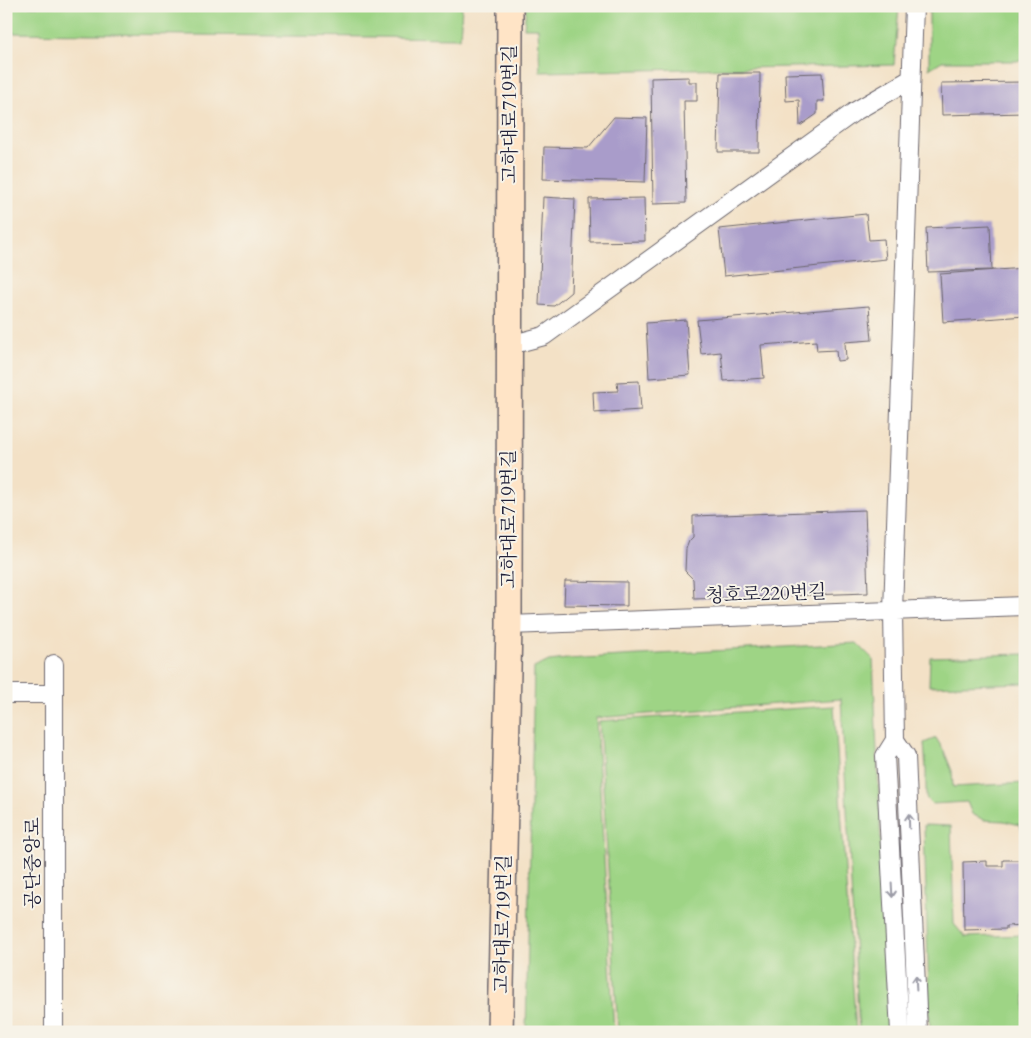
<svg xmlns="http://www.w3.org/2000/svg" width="1031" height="1038" font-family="Cardo,'Noto Serif KR',serif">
  <rect width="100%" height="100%" fill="#f7f3e8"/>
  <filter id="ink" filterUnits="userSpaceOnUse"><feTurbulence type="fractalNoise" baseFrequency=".02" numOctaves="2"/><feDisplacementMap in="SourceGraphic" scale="10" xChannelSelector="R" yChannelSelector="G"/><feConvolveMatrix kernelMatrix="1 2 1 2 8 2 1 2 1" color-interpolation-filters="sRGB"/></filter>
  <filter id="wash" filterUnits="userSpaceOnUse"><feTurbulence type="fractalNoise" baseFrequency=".0096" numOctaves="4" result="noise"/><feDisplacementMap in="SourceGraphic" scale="20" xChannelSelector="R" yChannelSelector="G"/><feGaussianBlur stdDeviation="1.12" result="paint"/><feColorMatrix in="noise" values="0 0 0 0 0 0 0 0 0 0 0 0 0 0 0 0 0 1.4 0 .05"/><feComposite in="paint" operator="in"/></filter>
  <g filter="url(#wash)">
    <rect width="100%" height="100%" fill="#f3e1c6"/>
    <!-- green -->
    <path fill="#9ed485" stroke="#607b60" d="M6,6h456l-2,32 -454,-5z
      M526,6h373l-5,59 -354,7 -2,-44h-14z
      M929,6h96v55h-83l-13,8z
      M857,643l16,16 16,373h-30l-18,-333 -245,19 18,314h-88l8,-364 15,-7 18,-2z
      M1025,654v29l-96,3 1,-29z
      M834,706l22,326h-238l-19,-311z
      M936,738l8,13 8,20 1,16 72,-4v50h-2l-3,-8 -16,-4 -20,-1 -12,-6 -5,-12 -35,2 -6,-6v-28l-2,-27z
      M924,825l27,1 3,98 11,13 60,-2v97h-95z"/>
    <g id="blocks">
      <!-- building -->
      <path fill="#a99cca" d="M720,73h40l-1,79h-41z
        M822,73l2,28h-7v13l-17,12 -1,-26 -13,1 -1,-27z
        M689,77v5h8v19h-13l2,102 -33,1 -2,-126z
        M1025,82v31l-83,2 -1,-32z
        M614,117l33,1 -2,64 -102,-3 1,-32 44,1z
        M543,197l32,2 -4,93 -17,14 -15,-1z
        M644,198l1,43 -55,1 -1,-43z
        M866,214l3,26 15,-1 2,20 -162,17 -5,-47z
        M990,225l2,45 -64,2 -2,-44z
        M1025,268v48l-82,6 -3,-48z
        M869,306l3,34 -27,2 1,18 -9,1 -1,-11 -19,1 -1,-10 -55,4 3,33 -40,3 -3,-29 -20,2 -4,-34z
        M686,320l4,55 -41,3 -3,-55z
        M639,381l2,29 -47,3 -1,-21 25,-1 -1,-9z
        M865,510l3,83 -174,6 -1,-20 -8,-8 1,-22 3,-8 4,-4v-21z
        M565,581l62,1v24l-63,-1z
        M1003,860h22v65l-19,1v3l-42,1 -1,-68 24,-1v5h16z"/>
    </g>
  </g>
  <g filter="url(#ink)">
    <use href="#blocks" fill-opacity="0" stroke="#6b656c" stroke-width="1"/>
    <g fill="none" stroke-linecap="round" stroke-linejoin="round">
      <!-- street casing -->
      <g stroke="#6b656c" stroke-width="20">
        <path id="street" d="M510,345l34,-9 310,-224 57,-33
          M509,625l516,-19
          M6,694h48
          M895,740l11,16 12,276
          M54,1032v-368
          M900,1032l-15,-276 10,-16 -2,-129 21,-605"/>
      </g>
      <!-- secondary casing -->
      <g stroke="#6b656c" stroke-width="28">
        <path id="secondary" d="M500,1032l9,-407 1,-619"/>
      </g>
      <!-- street -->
      <use href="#street" stroke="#fff" stroke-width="18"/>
      <!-- secondary -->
      <use href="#secondary" stroke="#ffe4c6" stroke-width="25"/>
    </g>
    <!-- one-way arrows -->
    <defs><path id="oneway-shaft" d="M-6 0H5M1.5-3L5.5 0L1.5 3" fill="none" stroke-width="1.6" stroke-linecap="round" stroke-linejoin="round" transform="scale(1.25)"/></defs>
    <g stroke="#9c9ca7">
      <use href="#oneway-shaft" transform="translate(909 821) rotate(-92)"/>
      <use href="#oneway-shaft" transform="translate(892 890) rotate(87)"/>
      <use href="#oneway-shaft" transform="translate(916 983) rotate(-93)"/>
    </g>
  </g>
  <g text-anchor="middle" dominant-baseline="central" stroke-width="4" stroke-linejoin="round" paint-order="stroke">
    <!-- street labels -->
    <g font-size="19" fill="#22223b" stroke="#f7f3e8">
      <text transform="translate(510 114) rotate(-90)">고하대로719번길</text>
      <text transform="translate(509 519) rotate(-90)">고하대로719번길</text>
      <text transform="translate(766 594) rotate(-2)">청호로220번길</text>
      <text transform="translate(33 863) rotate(-90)">공단중앙로</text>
      <text transform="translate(503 924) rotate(-89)">고하대로719번길</text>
    </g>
  </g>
  <!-- margin -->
  <rect width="1031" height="1038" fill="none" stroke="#f7f3e8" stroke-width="25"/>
</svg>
